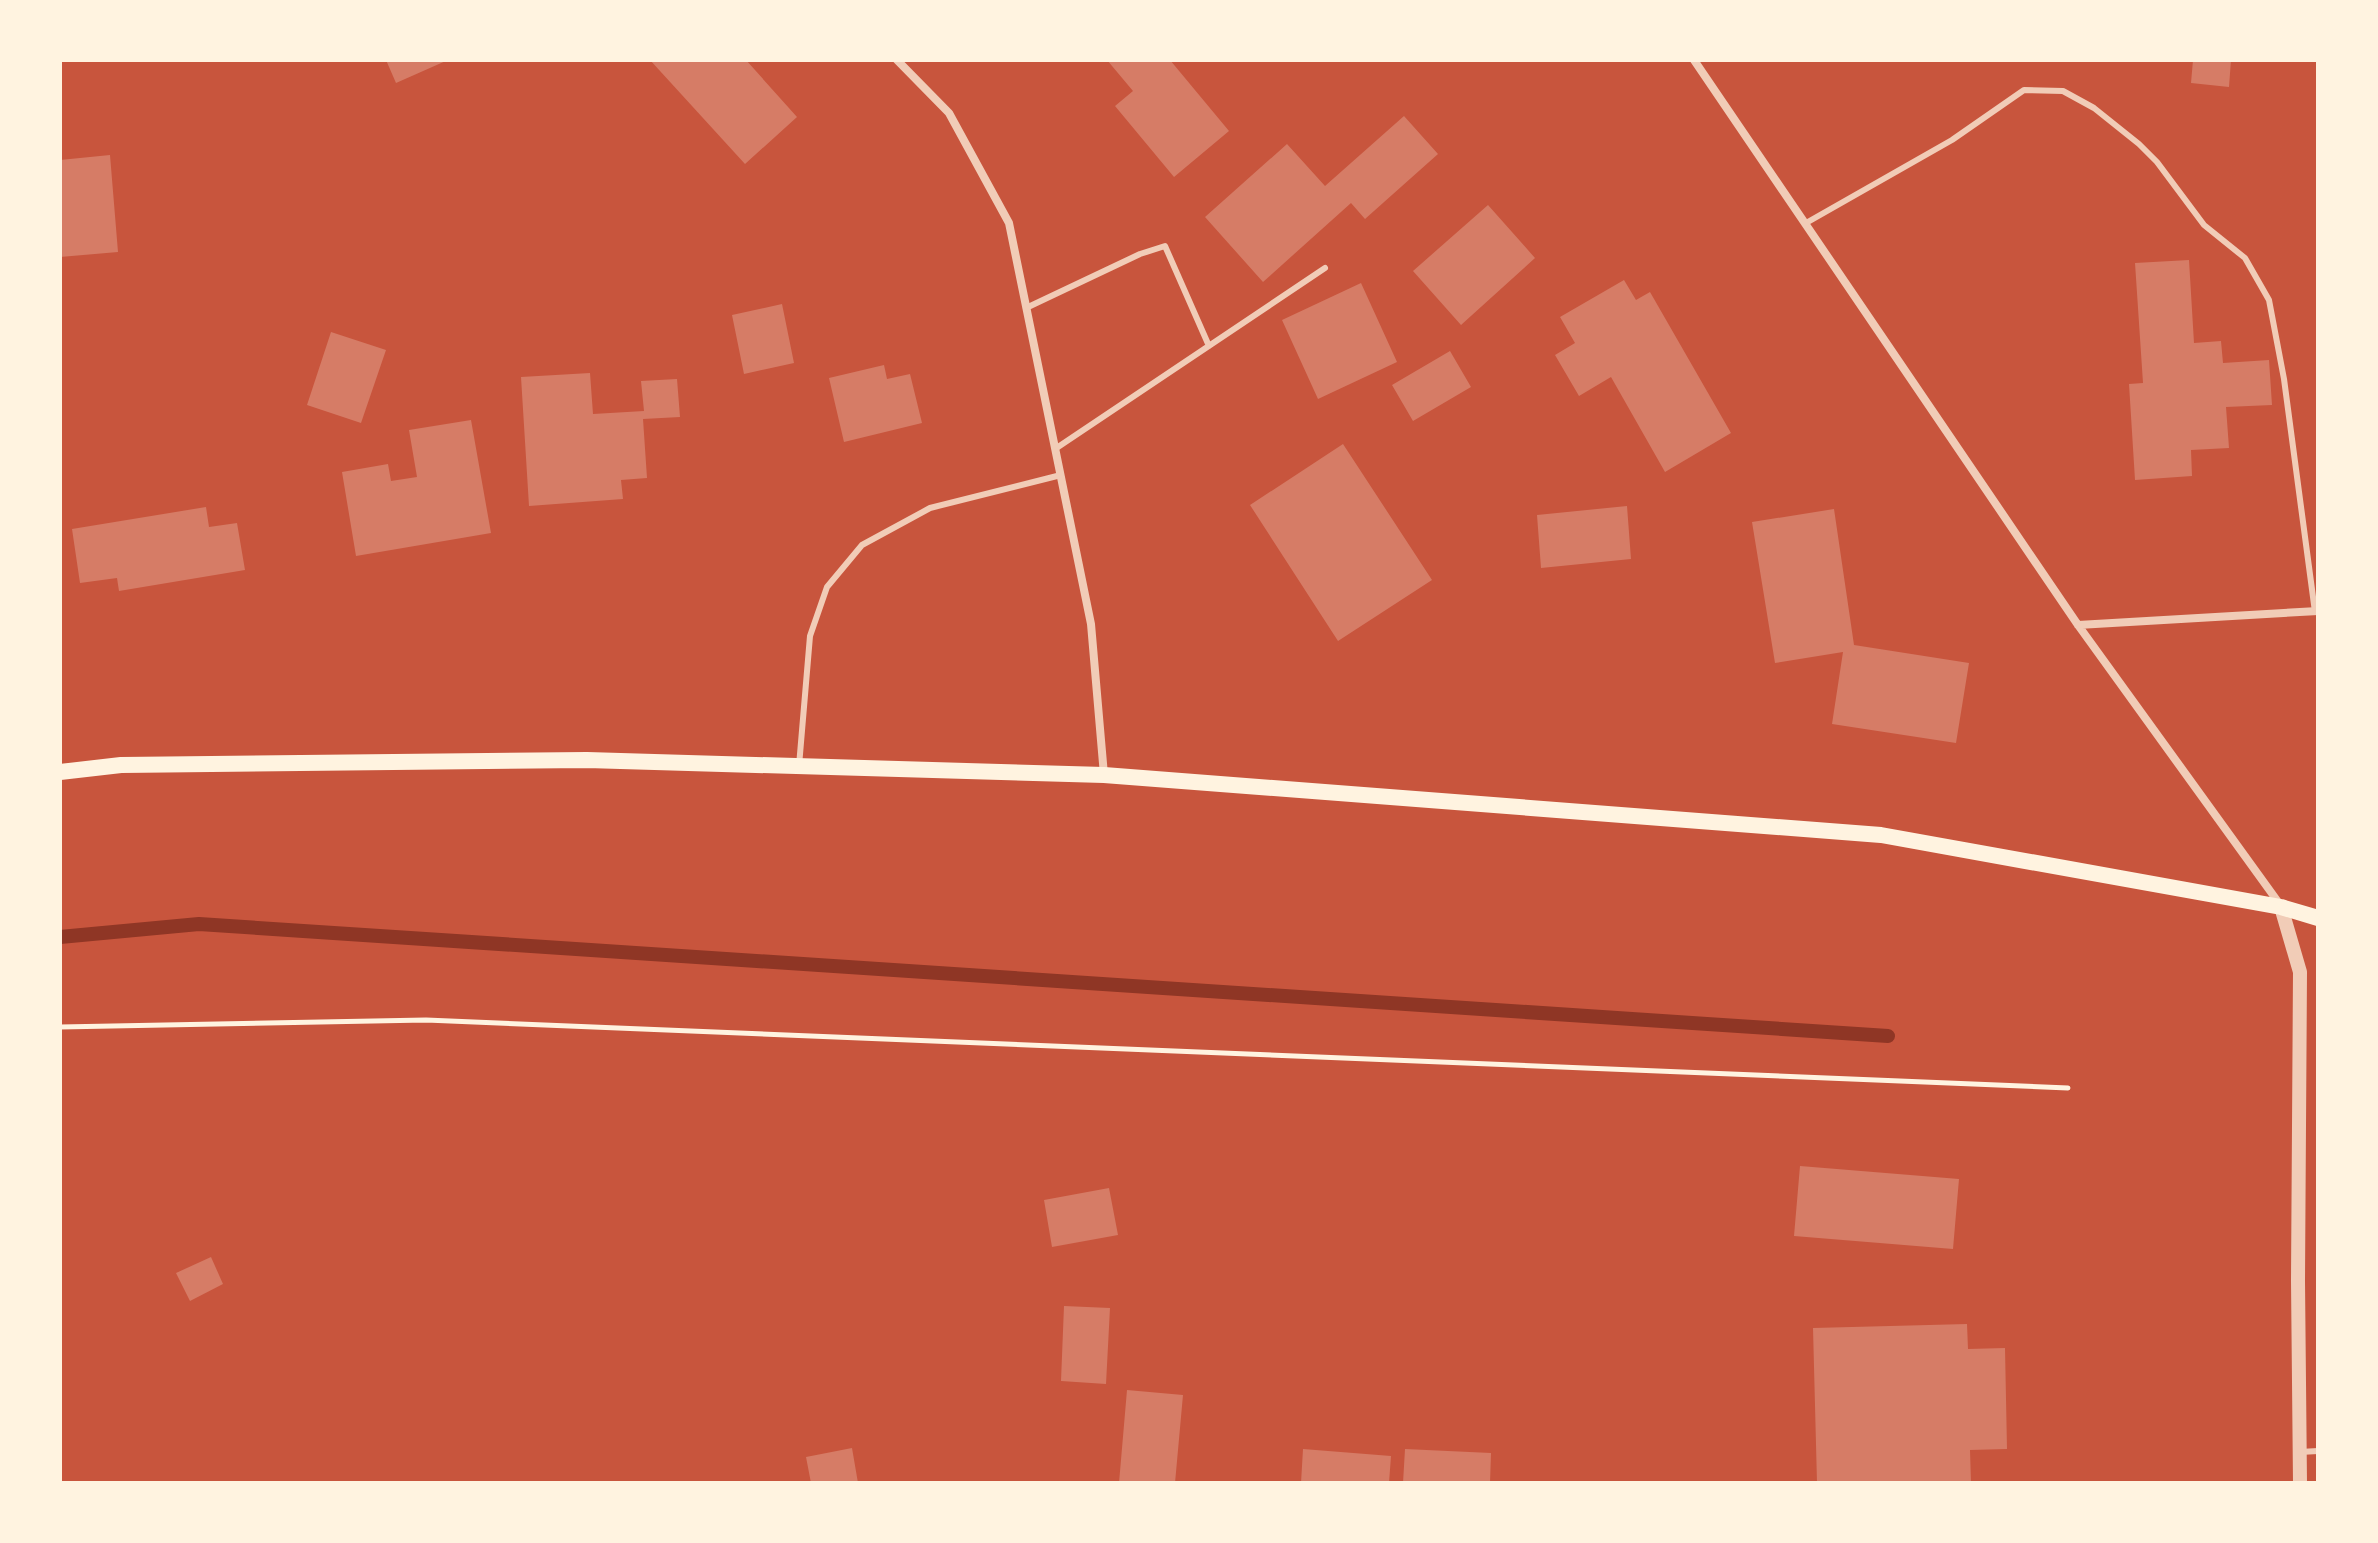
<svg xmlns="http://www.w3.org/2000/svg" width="2378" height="1543" font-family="'Titillium Web',sans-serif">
  <rect width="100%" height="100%" fill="#c8553d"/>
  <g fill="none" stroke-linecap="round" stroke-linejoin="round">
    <!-- stream -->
    <path stroke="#8f3625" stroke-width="14" d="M60,937l139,-13 1689,112"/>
  </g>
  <!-- building -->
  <path fill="#d67c66" d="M386,60h62l-52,23z
    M650,60h96l51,57 -52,47z
    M1107,60h63l59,71 -55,46 -59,-71 18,-15z
    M2193,60h38l-2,27 -38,-4z
    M1404,116l34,38 -73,65 -14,-16 -88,79 -58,-65 82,-73 38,42z
    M110,155l8,97 -58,5v-97z
    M1488,205l47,53 -74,67 -48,-54z
    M2189,260l5,83 27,-2 2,22 46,-3 3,45 -46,2 3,41 -38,2 1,26 -57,4 -6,-96 14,-1 -8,-120z
    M1624,280l12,20 14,-8 81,141 -66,39 -54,-95 -32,19 -24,-41 20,-12 -15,-26z
    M1361,283l36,79 -79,37 -36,-79z
    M782,304l12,59 -50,11 -12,-59z
    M331,332l55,18 -25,73 -54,-18z
    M1450,351l21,36 -58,34 -21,-36z
    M884,365l3,14 23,-5 12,49 -78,19 -15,-64z
    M590,373l3,41 51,-3 -3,-30 36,-2 3,38 -37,2 4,59 -26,2 2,19 -94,7 -8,-129z
    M471,420l20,113 -135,23 -14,-84 46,-8 3,17 26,-4 -8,-47z
    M1343,444l89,136 -94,61 -88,-136z
    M1627,506l4,53 -90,9 -4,-53z
    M206,507l3,20 28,-4 8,47 -126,21 -2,-13 -37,5 -8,-54z
    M1834,509l20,136 115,18 -13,80 -124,-19 11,-72 -68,11 -23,-141z
    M1800,1166l159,13 -6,70 -159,-13z
    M1109,1188l9,47 -66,12 -8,-47z
    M211,1257l12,27 -33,17 -14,-28z
    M1064,1306l46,2 -4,76 -45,-3z
    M1967,1324l1,25 37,-1 2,101 -37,1 1,33h-154l-4,-155z
    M1127,1390l56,5 -8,88h-56z
    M852,1448l6,35h-47l-5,-26z
    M1303,1449l88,7 -2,27h-88z
    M1405,1449l86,4 -1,30h-87z"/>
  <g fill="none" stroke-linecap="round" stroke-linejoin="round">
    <!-- path -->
    <path stroke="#fff3e0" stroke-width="5" d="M60,1027l366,-7 1642,68"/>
    <!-- service -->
    <path stroke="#f1ccb7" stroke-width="6" d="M1806,223l146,-83 72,-50 39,1 31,17 45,36 18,18 47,63 41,33 24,42 15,79 31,233
      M1026,308l114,-54 25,-8 44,100
      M1055,449l270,-181
      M799,766l11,-130 17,-49 35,-42 68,-37 131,-33
      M2300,1452l18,-1"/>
    <!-- minor -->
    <path stroke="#f1ccb7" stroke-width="8" d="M897,60l52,53 60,110 82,401 13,151
      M1694,60l384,565 203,281
      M2078,625l240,-14"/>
    <!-- tertiary -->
    <path stroke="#f1ccb7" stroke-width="14" d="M2281,907l19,65 -2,309 2,202"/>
    <!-- secondary -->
    <path stroke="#fff3e0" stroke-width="16" d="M60,772l61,-7 466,-5 517,15 777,60 400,72 37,11"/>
  </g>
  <!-- border -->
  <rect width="2378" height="1543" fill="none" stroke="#fff3e0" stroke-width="124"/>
</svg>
